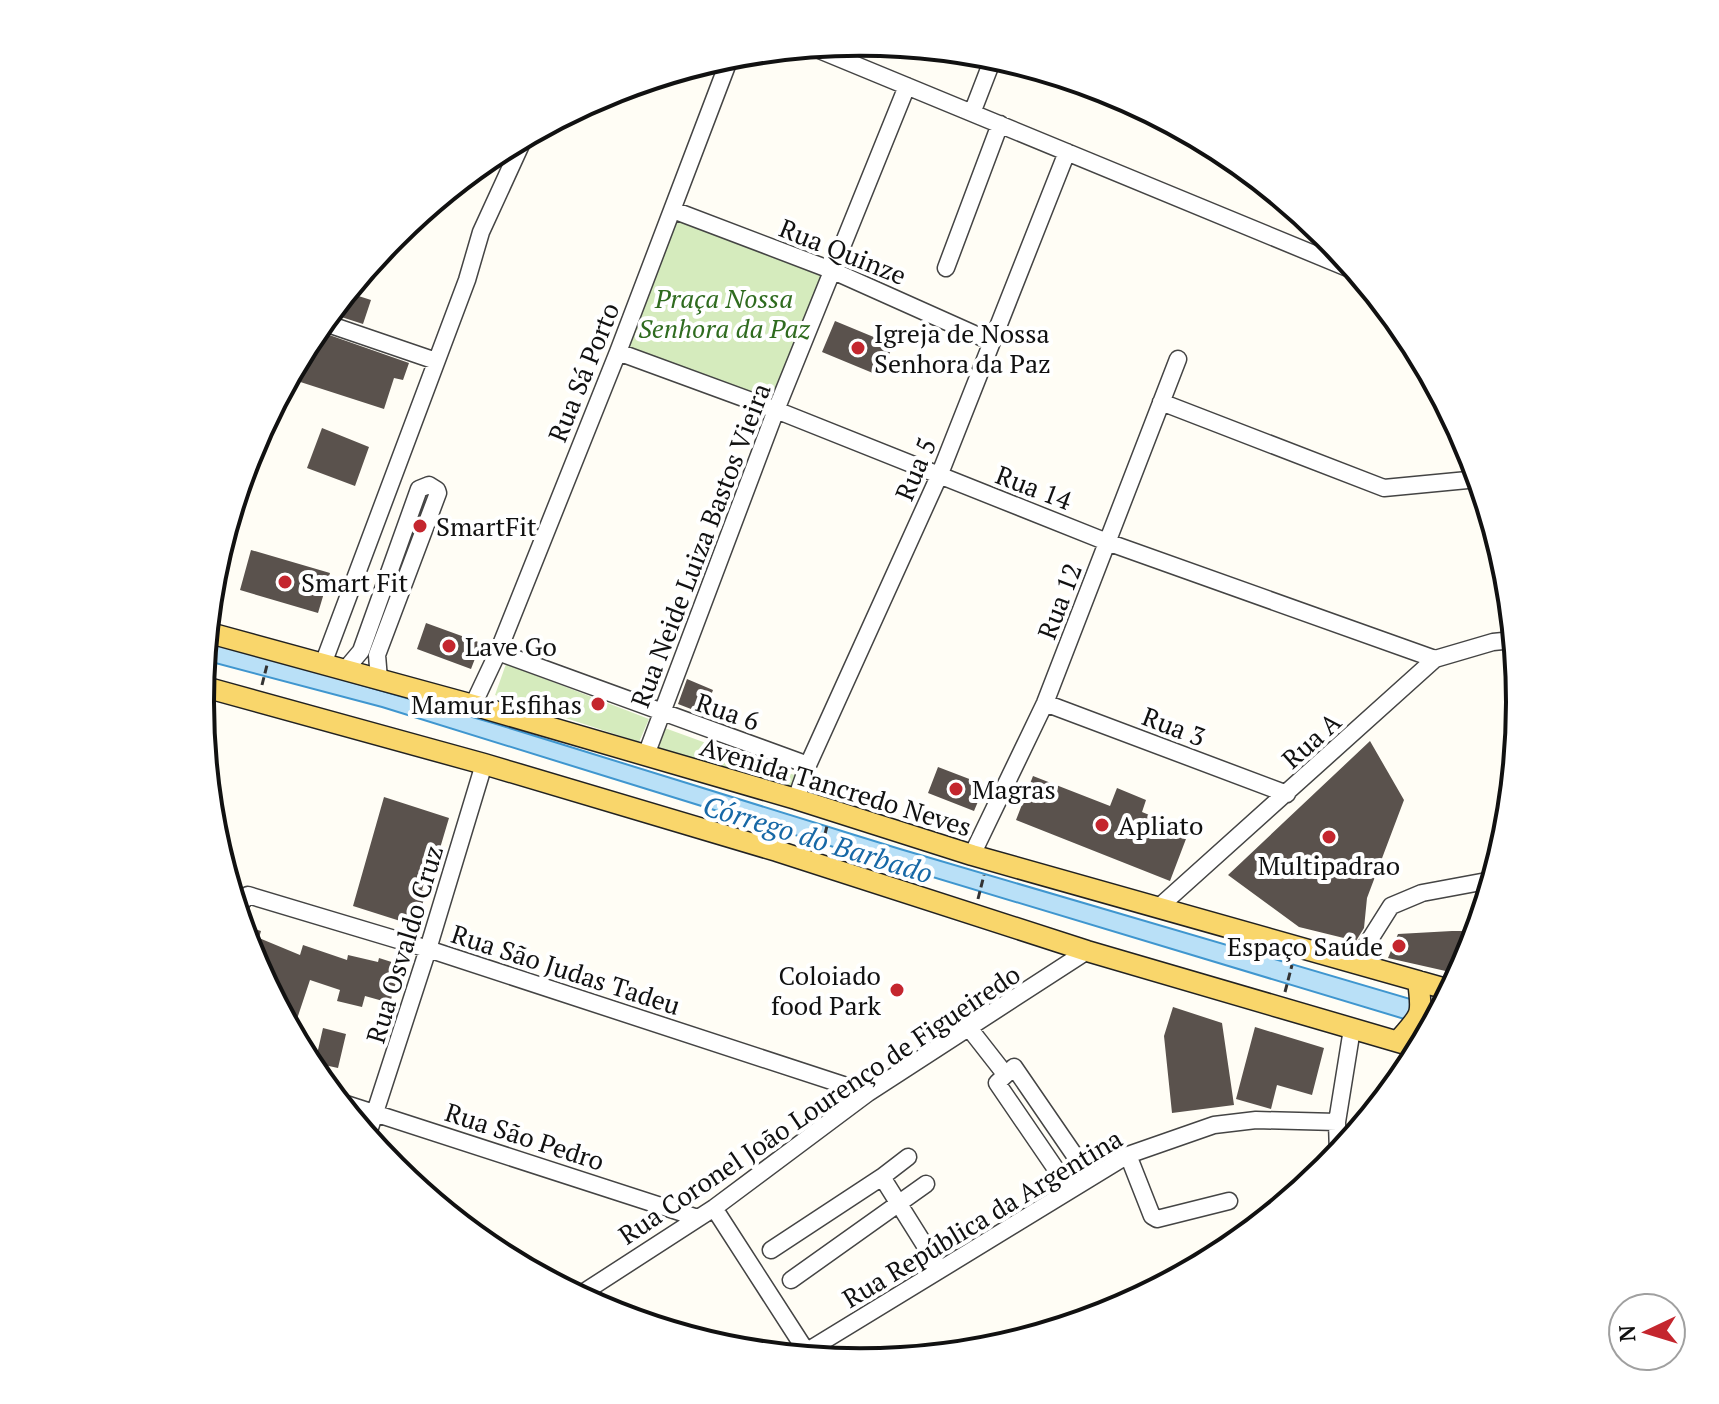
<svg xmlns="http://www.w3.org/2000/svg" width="1719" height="1404" font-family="'PT Serif',serif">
  <rect width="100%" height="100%" fill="#fffdf5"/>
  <!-- green -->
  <path fill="#d5ebbd" d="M674,218l150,58 -50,131 -150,-58z
    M506,664l143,55 -10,23 -144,-47z
    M662,727l135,49 -6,15 -140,-39z"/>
  <!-- water -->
  <path fill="#b9e0f7" stroke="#3f96cf" stroke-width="2" d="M206,640l287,83 407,126 541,159 -10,19 -578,-174 -471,-146 -178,-47z"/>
  <!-- building -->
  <path fill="#5a524d" d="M346,292l25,8 -8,24 -34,-11z
    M835,321l58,24 -13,31 -58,-24z
    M315,330l94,33 -6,17 -9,-2 -10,31 -96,-31z
    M322,428l47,19 -14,39 -48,-18z
    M251,550l79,23 -12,40 -78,-23z
    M426,623l55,20 -10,26 -54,-20z
    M687,679l26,11 -9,24 -26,-10z
    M1370,741l34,59 -37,98 -3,30 -8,13 -57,-14 -71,-52z
    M938,767l47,18 -11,26 -46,-18z
    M1033,776l77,30 7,-18 29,12 -4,12 47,19 -19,50 -154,-61z
    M384,797l65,21 -14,47 -5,-2 -8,27 4,2 -10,34 -63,-20z
    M240,924l21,7 -2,7 41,17 3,-10 44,15 1,-5 30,7 1,-4 22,7 -11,38 -25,-7 -3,11 -25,-6 3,-11 -30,-10 -18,54 -14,-27 4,-12 -14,-5 -18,-36z
    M1452,931h24l-7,24 -10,19 -71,-16 10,-24z
    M1173,1007l49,16 12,82 -62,8 -8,-77z
    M1255,1027l69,21 -12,47 -35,-10 -6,24 -35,-10z
    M323,1028l23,6 -8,34 -23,-5z"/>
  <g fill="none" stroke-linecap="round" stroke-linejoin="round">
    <!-- minor casing -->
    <g stroke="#444" stroke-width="19">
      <path id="minor" d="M812,47l543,224
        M972,113l22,-57
        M673,210l158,60 161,72
        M946,268l54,-144
        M322,322l114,39
        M618,352l158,58 331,132 328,117
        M1161,402l223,86 94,-9
        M498,652l310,113
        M323,664l144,-384 14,-48 44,-96
        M345,670l16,-19 58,-162 10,-4 8,5 1,3 -61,162 2,24
        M1045,703l242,91
        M473,705l25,-53 120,-300 113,-297
        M646,755l130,-345 131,-324
        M796,799l12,-34 131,-289 128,-324
        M972,855l73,-152 133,-344
        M1158,908l277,-249 58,-17 20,-2
        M236,909l12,-14 180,54 440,144
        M1355,963l36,-57 31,-13 70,-13
        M969,1028l36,46
        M1014,1067l70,102 -20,12 -67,-98z
        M337,1101l361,117
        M367,1137l61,-188 56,-185
        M1338,1154l-1,-32 15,-93
        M1128,1155l24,61 5,3 72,-18
        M882,1177l57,91
        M714,1208l96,149
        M771,1250l111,-73 26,-20
        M791,1280l135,-96
        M578,1296l136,-88 154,-115 219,-142
        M799,1356l329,-201 86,-30 42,-5 81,2"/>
    </g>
    <!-- major casing -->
    <g stroke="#222" stroke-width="23">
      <path id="major" d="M206,632l267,73 323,94 176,56 478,135
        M201,686l283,78 293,87 310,100 332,97
        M1398,1041c23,-27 25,-23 20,-60"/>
    </g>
    <!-- path -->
    <path stroke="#333" stroke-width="3" stroke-dasharray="8 4" stroke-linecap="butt" d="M262,685l5,-20
      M822,846l5,-20
      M978,899l6,-24
      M1285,992l7,-27"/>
    <!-- minor -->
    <use href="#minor" stroke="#fff" stroke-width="16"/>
    <!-- major -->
    <use href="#major" stroke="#f9d66b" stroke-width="20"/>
  </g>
  <!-- markers -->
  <g fill="#c4262e" stroke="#fff" stroke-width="3">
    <circle cx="858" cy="348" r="8"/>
    <circle cx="420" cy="526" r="8"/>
    <circle cx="285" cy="582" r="8"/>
    <circle cx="449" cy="646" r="8"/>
    <circle cx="598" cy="704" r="8"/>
    <circle cx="956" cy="789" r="8"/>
    <circle cx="1102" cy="825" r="8"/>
    <circle cx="1329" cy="837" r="8"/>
    <circle cx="1399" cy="946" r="8"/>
    <circle cx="897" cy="990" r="8"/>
  </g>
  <g text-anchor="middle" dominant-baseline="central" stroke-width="8" stroke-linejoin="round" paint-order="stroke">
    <!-- street labels -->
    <g font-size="26" fill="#111" stroke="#fff">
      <text transform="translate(843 251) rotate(22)">Rua Quinze</text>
      <text transform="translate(583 372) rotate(-68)">Rua Sá Porto</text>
      <text transform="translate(915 469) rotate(-67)">Rua 5</text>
      <text transform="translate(1034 487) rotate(21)">Rua 14</text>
      <text transform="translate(700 545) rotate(-69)">Rua Neide Luiza Bastos Vieira</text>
      <text transform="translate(1059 601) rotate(-69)">Rua 12</text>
      <text transform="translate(728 711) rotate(19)">Rua 6</text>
      <text transform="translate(1174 726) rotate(21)">Rua 3</text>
      <text transform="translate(1311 740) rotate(-42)">Rua A</text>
      <text transform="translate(836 786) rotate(17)">Avenida Tancredo Neves</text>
      <text transform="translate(404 944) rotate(-73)">Rua Osvaldo Cruz</text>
      <text transform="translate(566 969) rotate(18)">Rua São Judas Tadeu</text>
      <text transform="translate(819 1104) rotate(-34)">Rua Coronel João Lourenço de Figueiredo</text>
      <text transform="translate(525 1136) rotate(18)">Rua São Pedro</text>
      <text transform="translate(982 1218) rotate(-31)">Rua República da Argentina</text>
    </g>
    <!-- park labels -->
    <g font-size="26" font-style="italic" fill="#2f6b1f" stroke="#fff">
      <text x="724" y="298">Praça Nossa<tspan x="724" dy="30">Senhora da Paz</tspan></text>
    </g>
    <!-- poi labels -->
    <g font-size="26" fill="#111" stroke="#fff" text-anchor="start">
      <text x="874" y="333">Igreja de Nossa<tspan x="874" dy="30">Senhora da Paz</tspan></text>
      <text x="436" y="526">SmartFit</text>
      <text x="301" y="582">Smart Fit</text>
      <text x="465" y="646">Lave Go</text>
      <text x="582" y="704" text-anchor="end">Mamur Esfihas</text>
      <text x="972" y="789">Magras</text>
      <text x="1118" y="825">Apliato</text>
      <text x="1329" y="865" text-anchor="middle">Multipadrao</text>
      <text x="1383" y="946" text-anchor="end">Espaço Saúde</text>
      <text x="881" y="975" text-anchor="end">Coloiado<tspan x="881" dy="30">food Park</tspan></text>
    </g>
    <!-- water labels -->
    <g font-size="28" font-style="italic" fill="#1768a6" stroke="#fff">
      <text transform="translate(818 839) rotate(17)">Córrego do Barbado</text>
    </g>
  </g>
  <!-- crop -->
  <path d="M0 0H1719V1404H0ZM214 702a646 646 0 1 1 1292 0a646 646 0 1 1-1292 0Z" fill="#fff" fill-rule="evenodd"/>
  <path fill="none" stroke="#111" stroke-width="4" d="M214 702a646 646 0 1 1 1292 0a646 646 0 1 1-1292 0Z"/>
  <!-- north arrow -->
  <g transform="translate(1647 1332) rotate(266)"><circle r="38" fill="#ffffff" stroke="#a0a0a0" stroke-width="2"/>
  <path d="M0-6L14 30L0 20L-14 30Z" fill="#c4262e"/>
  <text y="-12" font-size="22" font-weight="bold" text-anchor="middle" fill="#111111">N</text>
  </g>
</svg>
